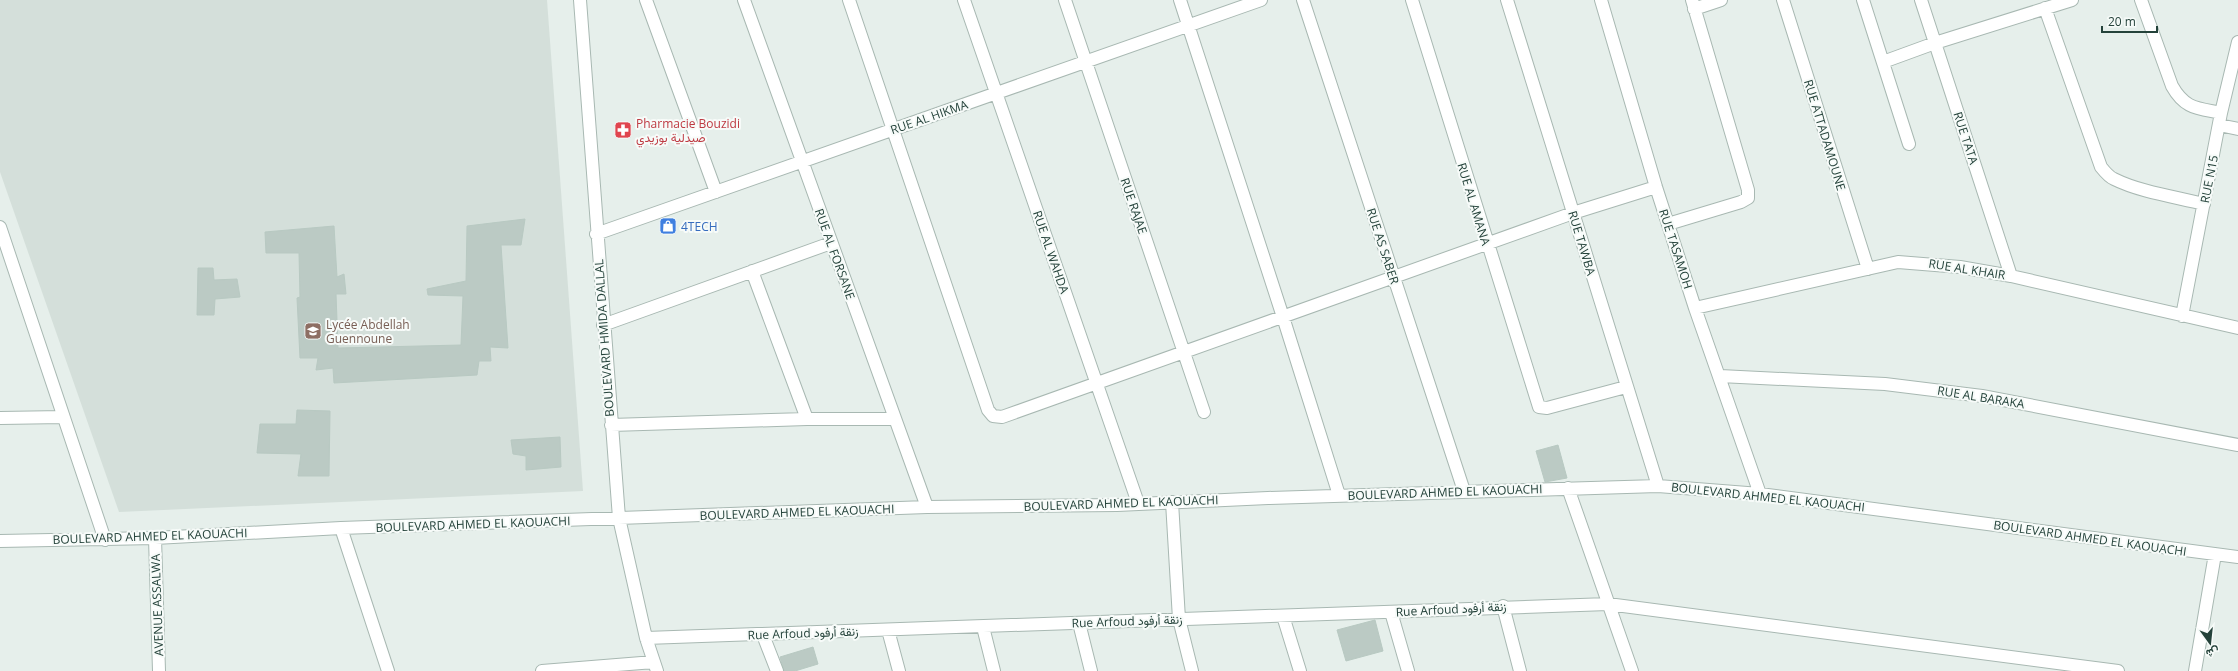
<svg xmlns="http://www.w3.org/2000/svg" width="2238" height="671" font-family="'Open Sans',Vazirmatn,sans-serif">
  <rect width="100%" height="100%" fill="#e6efeb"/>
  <!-- built -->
  <path fill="#d4dfda" d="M0,0h547l36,491 -464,21 -119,-340z"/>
  <!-- building -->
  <path fill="#bbcac4" stroke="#b8c9c2" d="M525,219l-4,26h-20l7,103 -18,-1 1,14h-12l-2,14 -143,8 -1,-15 -17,2 2,-12h-18l-3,-60 3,-1 -1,-44h-33l-1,-21 69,-6 3,51 7,-3 2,20h-10l2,54 123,-3 2,-49 -35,-1 -1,-6 39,-8 1,-55z
    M198,268h15l1,12 23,-1 3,18 -25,2 -1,16h-17z
    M297,410l33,1 -1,65h-31l3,-22 -44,-1 3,-29h36z
    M560,437l1,30 -35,3v-14l-13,-2 -2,-14z
    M1558,445l9,33 -22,4 -9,-31z
    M1375,620l8,31 -37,10 -9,-31z
    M813,647l5,17 -23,7h-11l-4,-14z"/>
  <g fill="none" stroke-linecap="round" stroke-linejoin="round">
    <!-- minor casing -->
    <g stroke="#a8b8b2" stroke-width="14">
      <path id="minor" d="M580,0l39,518 27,120 11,33
        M646,0l70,192
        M744,0l183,507
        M849,0l139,410 5,6 9,1 571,-204 83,-26
        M964,0l174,503
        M1065,0l139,412
        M1180,0l103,317 56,178
        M1303,0l161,491
        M1412,0l127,407 8,1 79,-21
        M1507,0l151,486
        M1601,0l55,187 39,121 65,186
        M1783,0l85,269
        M1863,0l46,144
        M1921,0l90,276
        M2141,0l31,86c13,23 25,22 49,27
        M2045,8l56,159c4,5 8,10 13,12 26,13 62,18 90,25
        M1694,9l27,-9
        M1883,62l52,-19 137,-43
        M2219,125l19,4
        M1668,224l73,-22 7,-4v-8l-56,-190
        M0,227l105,313
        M596,234l665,-234
        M752,271l55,148
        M1695,308l203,-46 62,5 51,9 227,52
        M2182,316l39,-203 17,-71
        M603,325l228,-82
        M1720,376l165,8 97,12 256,49
        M0,418l63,-1
        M611,425l196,-6h88
        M1568,488l64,183
        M1172,502l7,117 13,52
        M341,528l47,143
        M155,538l4,133
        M0,541l155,-3 186,-10 586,-21 190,-2 151,-7 390,-12 102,8 478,63
        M1503,606l17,65
        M1391,612l17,59
        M1283,616l17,55
        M1079,623l12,48
        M983,627l11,44
        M888,630l11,41
        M763,635l14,36
        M646,638l962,-34 510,67
        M542,671l112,-9
        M2195,671l20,-117"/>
    </g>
    <!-- minor -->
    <use href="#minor" stroke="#fff" stroke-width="12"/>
  </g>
  <!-- icons -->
  <defs>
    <g id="pharmacy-square" transform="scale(0.9)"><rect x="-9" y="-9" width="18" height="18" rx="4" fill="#e0444e" stroke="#f7fbf9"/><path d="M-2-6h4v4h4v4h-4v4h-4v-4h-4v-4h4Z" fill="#fff"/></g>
    <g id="shop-square" transform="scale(0.9)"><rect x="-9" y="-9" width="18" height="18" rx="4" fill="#3f7fe0" stroke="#f7fbf9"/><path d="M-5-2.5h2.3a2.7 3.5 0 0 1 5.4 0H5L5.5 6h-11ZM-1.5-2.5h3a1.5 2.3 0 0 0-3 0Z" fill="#fff"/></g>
    <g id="school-square" transform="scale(0.9)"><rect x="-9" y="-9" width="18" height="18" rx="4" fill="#8d6e63" stroke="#f7fbf9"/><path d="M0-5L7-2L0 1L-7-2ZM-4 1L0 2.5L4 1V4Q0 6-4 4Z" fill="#fff"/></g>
  </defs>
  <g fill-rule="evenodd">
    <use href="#pharmacy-square" x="623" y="130"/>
    <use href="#shop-square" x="668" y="226"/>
    <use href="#school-square" x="313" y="331"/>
  </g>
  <g text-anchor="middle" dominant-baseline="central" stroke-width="4" stroke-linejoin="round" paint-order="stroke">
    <!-- street labels -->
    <g font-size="12" fill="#24423a" stroke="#f7fbf9">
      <text transform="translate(929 117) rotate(-19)">RUE AL HIKMA</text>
      <text transform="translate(1825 135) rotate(73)">RUE ATTADAMOUNE</text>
      <text transform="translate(1966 138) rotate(72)">RUE TATA</text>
      <text transform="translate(2209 179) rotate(-79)">RUE N15</text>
      <text transform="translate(1474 204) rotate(73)">RUE AL AMANA</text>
      <text transform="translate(1134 206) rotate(71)">RUE RAJAE</text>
      <text transform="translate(1582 243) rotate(73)">RUE TAWBA</text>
      <text transform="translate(1383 246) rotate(72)">RUE AS SABER</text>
      <text transform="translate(1676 249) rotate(72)">RUE TASAMOH</text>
      <text transform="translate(1051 252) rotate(71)">RUE AL WAHDA</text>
      <text transform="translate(835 254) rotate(70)">RUE AL FORSANE</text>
      <text transform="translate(1967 269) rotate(9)">RUE AL KHAIR</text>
      <text transform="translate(604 338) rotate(-94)">BOULEVARD HMIDA DALLAL</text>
      <text transform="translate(1981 397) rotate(9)">RUE AL BARAKA</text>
      <text transform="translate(1445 492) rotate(-2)">BOULEVARD AHMED EL KAOUACHI</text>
      <text transform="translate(1768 497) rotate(6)">BOULEVARD AHMED EL KAOUACHI</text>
      <text transform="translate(1121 503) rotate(-2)">BOULEVARD AHMED EL KAOUACHI</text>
      <text transform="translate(797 512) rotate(-2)">BOULEVARD AHMED EL KAOUACHI</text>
      <text transform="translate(473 524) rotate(-2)">BOULEVARD AHMED EL KAOUACHI</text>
      <text transform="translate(150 536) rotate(-2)">BOULEVARD AHMED EL KAOUACHI</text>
      <text transform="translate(2090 538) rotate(8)">BOULEVARD AHMED EL KAOUACHI</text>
      <text transform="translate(157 605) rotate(-92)">AVENUE ASSALWA</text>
      <text transform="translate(1451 609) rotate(-3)">Rue Arfoud زنقة أرفود</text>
      <text transform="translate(1127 621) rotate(-2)">Rue Arfoud زنقة أرفود</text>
      <text transform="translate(803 633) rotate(-2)">Rue Arfoud زنقة أرفود</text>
    </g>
    <!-- health labels -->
    <g font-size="12" fill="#be3a42" stroke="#f7fbf9" text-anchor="start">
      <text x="636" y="123">Pharmacie Bouzidi<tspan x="636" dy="14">صيدلية بوزيدي</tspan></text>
    </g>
    <!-- shop labels -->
    <g font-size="12" fill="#366cbe" stroke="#f7fbf9" text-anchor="start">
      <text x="681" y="226">4TECH</text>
    </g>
    <!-- education labels -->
    <g font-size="12" fill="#785e54" stroke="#f7fbf9" text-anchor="start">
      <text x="326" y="324">Lycée Abdellah<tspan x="326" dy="14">Guennoune</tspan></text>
    </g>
  </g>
  <!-- north arrow -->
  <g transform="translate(2210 643) rotate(165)" stroke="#f7fbf9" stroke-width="3" paint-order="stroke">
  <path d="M0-3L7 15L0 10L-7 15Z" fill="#24423a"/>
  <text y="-6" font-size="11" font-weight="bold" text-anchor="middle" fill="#24423a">ش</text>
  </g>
  <!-- scale -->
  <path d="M2102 26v6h55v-6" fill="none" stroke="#24423a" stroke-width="2"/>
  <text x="2108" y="26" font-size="12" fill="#24423a" stroke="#f7fbf9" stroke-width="3" paint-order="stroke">20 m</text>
</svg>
